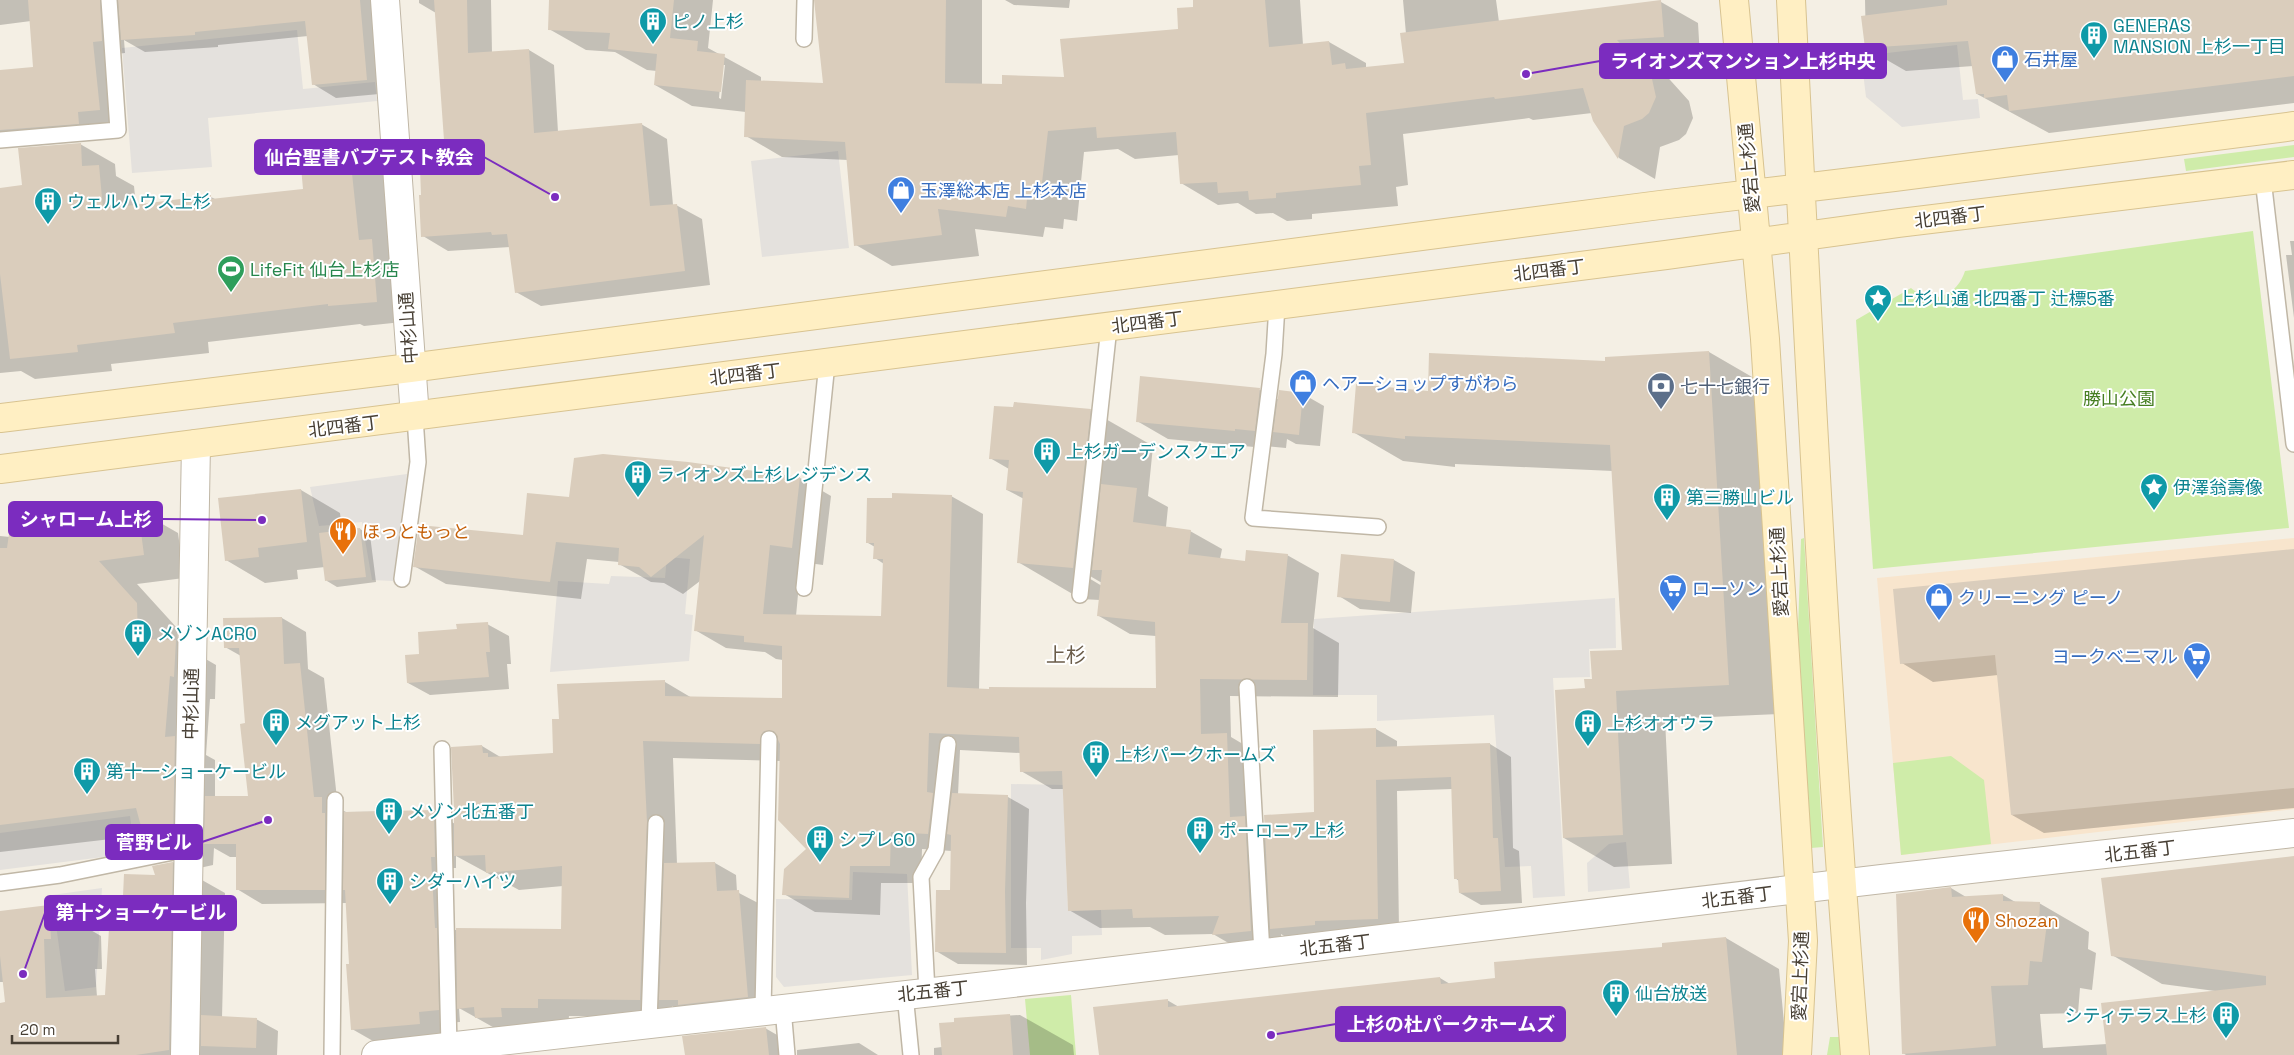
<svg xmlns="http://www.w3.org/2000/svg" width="2294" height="1055" font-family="'Space Grotesk','Noto Sans JP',sans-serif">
  <rect width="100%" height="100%" fill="#f4efe4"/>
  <!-- commercial -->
  <path fill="#f8e5cd" d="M2294,538v271l-393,46 -24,-277z"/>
  <!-- green -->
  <path fill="#cfeca9" d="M2294,145v12l-108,14 -2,-12z
    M2253,231l36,297 -416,41 -17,-249 55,-32c21,18 46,8 54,-17z
    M1804,538l19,309 -12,1 -13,-218 3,-91z
    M1951,756l33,24 7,64 -90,11 -8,-92z
    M1071,995l5,60h-46l-5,-56z
    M1830,1037h10l2,18h-15z"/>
  <!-- parking -->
  <path fill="#e4e1dd" d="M297,30l6,59 72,-7 2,19 -169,17 4,49 -80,6 -10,-125z
    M1957,45l6,55 15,-1 2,19 -78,9 -36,-30 -5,-41z
    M838,151l11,97 -87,9 -11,-96z
    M407,474l-14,107 -21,-1 -10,-58 -43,4 -9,-39z
    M667,557l23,2 -5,55 8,1 -4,46 -139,11 8,-91 51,3 2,-8 54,2z
    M1615,598l1,50 -27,1 1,28 -37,1 12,218 -32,2 -2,-32 -26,1 -11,-152 -117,6v-26h-64l1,-76z
    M1011,784l52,1 5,126 33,-1 1,25 -30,1v18l-31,6v-12h-30z
    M130,816l5,37 -135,17v-37z
    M1626,842l4,46 -42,4 -1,-29 22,-19z
    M853,872l54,2 5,101 -128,12 -8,-10v-78l76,1z
    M102,888l-6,99 -31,4 -13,-96z"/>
  <!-- shadow -->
  <path fill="#0003" fill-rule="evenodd" d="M0,0h390v93l-54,5 -23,-14 -5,-48 -90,9v2l-73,5 -21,-12 1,13 -9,1 6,68 -122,23v-74l35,-3 -4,-47 -31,4z
    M419,0h72l1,53 37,-3 25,15 4,67 83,-8 26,15 6,66h3l26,14 8,66 -169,21 -25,-14 -6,-45 -62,4 -25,-15v-40l22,-55 -9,-128 -17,-10z
    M551,0h162l-5,48 53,29v5l64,2 -10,-84h167v85l21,1 62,-8 115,-48 14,-22v-8h106l3,45 26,-3 37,21v5l39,-4 1,-30 -3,-34h93l3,22 162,-20 37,21 2,34 -47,4 36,40 4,17 -7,16 -7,6 -19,7 -5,32 -36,-21 -25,-38 -2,-7 -59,7 -4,-2 -126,16 5,51 -12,2 2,19 -86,8v5l-25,2 -14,-8 -17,1 -18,-11 -20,2 -37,-22 -2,-28 -44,4 -17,-10 -34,3 -7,69 -13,-2 -1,10 -18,-2 -2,10 -68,-8 4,27 -87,10 -36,-21 -8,-85 -66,-3 -36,-21v-24l-54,-6 -37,-21 2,-14 -10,-1 -32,-18 -29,-2 -37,-21zM722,65h3l-4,34 -2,-1z
    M1005,0h65l-1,8 -55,-3z
    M1865,0h429v103l-245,30 -72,-39 -4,-28 -67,5 -40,-23z
    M80,144l35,20 1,12 18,10 2,20 75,-9 6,3 88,-10 19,-25 25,-9 35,20 28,145 -48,5 -4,-2 -152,18 1,11 -98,11 1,7 -77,8 -14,-8 -21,2v-184l23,-2z
    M2290,241h4v77l-8,-63h6z
    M1709,352l50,29 20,333 -114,5 7,145 -58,3 -50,-29 22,-149 7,-9 30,-29 -10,-180 -158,-7v3l-52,-6 -50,-29 76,-39 177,-31v-4z
    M1260,390l19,10 1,-8 23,2 21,12 -4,40 -24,-2 -9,-5 -1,9 -20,-2 -1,2 -97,-9 -31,-18z
    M1090,410l63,36 -5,50 20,11 -2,20 24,4 32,18 -2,10 26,3 41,-7 32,18 -6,55 26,15 -1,54 -108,-1 1,41 27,16 3,73 5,3 49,-16 61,-84 21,12v6l93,-3 21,13 2,91 6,3 3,52 -41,2 -21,-12 -1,-12 -4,-3 -3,-89 -55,2 2,139 -107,11 -11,-7 1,15 -38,3 -31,-18 -48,1 -15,-8 -50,1 -31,-18 -5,-121h-12l-31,-18 -1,-18 -60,-3 -2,45 50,2 21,12 -3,94 1,62 -69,-1 -22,-13 15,-60 1,-40 -30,-2 -1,34h-40l-1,32 -65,-3 -31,-18 24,-45 -27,-88 -108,-3 4,106 38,-1 21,12 1,17 23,12 8,105 -87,2 -9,-5 -1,11 -102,-1 -1,10 -61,9 -48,-27 1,14 -20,1 1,13 -68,5 -21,-12 -5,-126 -85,1 -25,-15v-32h-7l-16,-9 -1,17 -27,6 39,22 -3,125 34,1 22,12 -1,24h-277v-51l6,-1 -2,-21h-4v-70l49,-6 52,30 1,33h-7l2,28 9,-1 18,-98 32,-22 -2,-9 21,-5 -27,-15 -3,-12 -145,17v-316l10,1 128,-27 40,23 6,45 -47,6 40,44 1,15 38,22 -1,34h-5l-4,56 9,5v38h34l-2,-73 -6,-69 -16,-9 57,-29 24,14 2,37 16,9 14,130 8,4 88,-1 21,13 27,-78 20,12 52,-4 6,-34 105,-38 27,16 91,2v-40l-7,-1 -11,-7 -39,-4 -31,-18 5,-49 -17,13 -19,-11 -13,-1 -32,-18v-2l-32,-3 -6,40 -135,-15 -32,-18 110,-29 47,-38 229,-21 31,18 -8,69 -22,-3 -5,54 86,1 2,-53 -9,-6v-11l-7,-4 83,-47 32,18 -4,176 179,-1 -2,-53 -26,-2 -31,-18 1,-16 -19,-1 -63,-37 6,-63 -17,-9 2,-21 -19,-11zM1078,569l24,14v3l-25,-15zM456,856l63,34 44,-4 -1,44h-107l-3,-62h4z
    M301,490l39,23 2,18 18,-2 10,6 6,47 -39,5 -10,-6 -2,-14 -28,3 1,9 -33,4 -39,-23z
    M2294,550v258l-250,25 -32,-18 -14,-140 -65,7 -31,-19z
    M1394,560l21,12 -4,41 -51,-4 -21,-13z
    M487,624l22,12 2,28h-4l2,25 -79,6 -22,-12 12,-28 38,-25z
    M2294,857v198h-388l-3,-2 48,-165 15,9 37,-2 14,8h22l50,29 -1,17 8,4 -4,37 -12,-2 -2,25 -38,1 3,34 64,-4 108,-53 -53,-7 -50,-29z
    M1726,938l53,31 8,86h-687l67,-55 12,7 261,-29 10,6 47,-5 167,-31v-4z
    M1020,1015l53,30 1,10h-140v-7l8,-1 13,-24v-4z
    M765,1028l19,11 2,16h-100z
    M859,1043l19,12h-81v-5z"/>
  <!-- building -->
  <path fill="#dacdbc" d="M28,0h72l2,41 -9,1 7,68 -22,2 1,12 -79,6v-60l33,-3z
    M118,0h242l7,80 -55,5 -7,-64 -110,11v3l-74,5z
    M434,0h33l1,53 61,-4 5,84 108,-10 8,83 27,-2 8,67 -170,22 -8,-59 -15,1 -1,-3 -70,5 -2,-42h2l-2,-54 25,-1z
    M549,0h125l-4,38 28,3 -1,10 28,3 -4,38 -67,-7 3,-31 -49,-5 2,-16 -62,-3z
    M814,0h132l-1,83 57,1v-9l62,2 -4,-38 118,-10 -1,-21 16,-1v-7h72l4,47 60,-6 3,24 13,-2 1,6 58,-6 -4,-30 261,-33 3,37 -47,3 35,39 4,18 -7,16 -7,6 -18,7 -6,33 -25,-38 -10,-33 -88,11 -1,-2 -128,16 5,52 -12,1 2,19 -85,8v5l-27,2 -1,-9 -30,2 -1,-11 -37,2 -4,-52 -79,6 -1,-11 -48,4 -8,69 -13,-1 -1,10 -18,-3 -2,11 -68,-8 4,26 -88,11 -9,-104 -101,-5 2,-57 77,3z
    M1947,0h347v76l-285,35 -2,-16 -23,3v-4h-8l-8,-53 -103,7 -4,-32 86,-11z
    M81,143l1,23 17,-1 4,44 108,-14v4l92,-10 -2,-22 22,-3 -2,-7 29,-3 9,86 13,-1 5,63 -49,4v-2l-155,19 2,10 -98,12 1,7 -68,7 -10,-85v-86l22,-3 -4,-37z
    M1709,351l20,334 -113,6 7,144 -60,3 -8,-148 30,-2 -1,-9h8l-2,-28 32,-1 -12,-205 -205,-9v3l-53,-6 4,-49 72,7 1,-38 176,8v-4z
    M1140,376l120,12 -5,43 -20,-2v2l-99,-9z
    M1279,390l24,3 -4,42 -26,-3z
    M1014,402l77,7 -18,159 -56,-5 6,-71 -17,-2 3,-30 -20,-1 5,-53 19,1z
    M603,454l85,8 112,15 -8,71 -22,-3 -7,69 118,2 2,-57h-10l1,-16h-8l1,-45h25v-5l60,2 -5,192 42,2v-2l167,1 -1,-66 -58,-6 5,-46h-10l9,-86 36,4 -4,34 58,8 -3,24 57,7 1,-11 42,4 -7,69h27l-1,57 -107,-1 1,55 26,-1 3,84 15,-1 6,115 -39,4 7,-19 -86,2 -1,-9 -64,2 -6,-140 -42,1 -1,-35 -90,-4 -2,59 6,1 -5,41 -37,-2 -1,34h-40l-1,32 -67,-3 2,-26 22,-20 -28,-29 2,-76 -6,-13h-10l-3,4 -1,9 -117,-3 4,81 -7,178 -102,-1v9h-37l1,9 -27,1 -1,-11 -17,2 -1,-81 105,1 1,-63 -76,7 -1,-18 -31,1v-46l-3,-63 31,-2 1,8h5v4l65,-4 -1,-34h7l-2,-35 108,-4v16l117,2v-52l-38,-4v-6l-50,-5 10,-96 -53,42 -12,-10 -21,-2 1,-17 -63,-6 -6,40 -137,-15 6,-42 104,10 4,-42 42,4 5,-39z
    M301,489l6,53 -49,6 1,9 -34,4 -7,-63z
    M138,509l6,46 -45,6 38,42 1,36 38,1 -2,37 -4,-1 -5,61 10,-1 -2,106 -26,6 -11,-40 -136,17v-277h7l3,-21z
    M360,528l6,49 -41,4 -6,-48z
    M2294,549v239l-283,27 -16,-160 -95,9 -7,-75z
    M1341,554l53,5 -4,43 -53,-5z
    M282,617l2,47 16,-1 14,134h8v16h3v77h-89v-46h-32l1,-48h43l-8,-72 5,-1 -6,-75h-15l-1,-30z
    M488,622l2,30h-4l3,25 -82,6 -2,-28 14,-1 -1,-22 39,-3 -1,-5z
    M1376,728v19l114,-4 3,95h5l3,53 -42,2 -1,-14h-4l-3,-102 -75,3 2,139 -63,2v4l-45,4 -6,-114 50,-3 -1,-82z
    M952,793l56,2 -3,96 1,62 -71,-1 1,-62h14l1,-55 -4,-1z
    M434,810l1,47h-4l4,71h2l2,82 -20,2 1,12 -69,6 -5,-66h3l-4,-74h-2l1,-78z
    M2294,856v199h-187l-6,-52 165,-18v-9l-155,-20 -10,-78z
    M173,862l-4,188 -33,5h-136v-52l5,-1 -5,-46v-45l49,-6 2,34h-7l2,59 59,-3 6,-100 12,1 1,-22 31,1 -3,-9z
    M715,862l2,29 22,-1 9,107 -70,8v-5h-19l5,-137z
    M1951,887l1,10 51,-3v7l37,1 -1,20 8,1 -5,39 -12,-1 -2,24 -37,1 5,60 -94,8 -6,-160z
    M1726,937l11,118h-638l-6,-48 75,-8v8l272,-30 1,7 54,-6 -1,-16 168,-15v-4z
    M1010,1014l3,41h-71l-3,-32 15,-1v-4z
    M201,1015l56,3 -1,30 -55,-2z
    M766,1027l3,28h-84l-3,-19z"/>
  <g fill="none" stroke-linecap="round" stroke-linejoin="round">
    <!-- lane casing -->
    <g stroke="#c0b7a6" stroke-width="18">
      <path id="lane" d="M804,39l1,-39
        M0,140l118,-10 -9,-130
        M2263,179l31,265
        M1277,305l-3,49 -21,164 125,9
        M402,579l16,-117 -3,-45
        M804,588l23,-225
        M1080,595l29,-268
        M1247,687l15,266
        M442,749l7,298
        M0,883l60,-8 128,-26
        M927,992l-6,-115 15,-27 12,-106
        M905,994l6,61
        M783,1008l4,47
        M763,1010l6,-271
        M649,1023l7,-200
        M332,1055l3,-255"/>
    </g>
    <!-- street casing -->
    <g stroke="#c0b7a6" stroke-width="30">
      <path id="street" d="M385,0l30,417
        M185,1055l11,-611
        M376,1055l680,-77 826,-99 412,-46"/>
    </g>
    <!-- secondary casing -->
    <g stroke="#d8c390" stroke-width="30">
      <path id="secondary" d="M1734,0l31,339 38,602 -6,114
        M1791,0c18,352 35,704 64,1055
        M0,418l410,-50 1250,-163 234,-28 400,-51
        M0,469l1666,-214 233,-32 395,-48"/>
    </g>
    <!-- lane -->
    <use href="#lane" stroke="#fff" stroke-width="15"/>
    <!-- street -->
    <use href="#street" stroke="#fff" stroke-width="28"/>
    <!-- secondary -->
    <use href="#secondary" stroke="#ffefc3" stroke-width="28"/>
  </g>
  <!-- icons -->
  <defs>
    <g id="building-pin" transform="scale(1.4375)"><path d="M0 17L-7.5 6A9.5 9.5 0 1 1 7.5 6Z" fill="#0f9aa8" stroke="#fff"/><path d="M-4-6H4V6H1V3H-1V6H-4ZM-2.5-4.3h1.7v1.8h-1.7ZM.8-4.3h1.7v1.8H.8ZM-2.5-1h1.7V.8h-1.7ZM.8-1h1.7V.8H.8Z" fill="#fff"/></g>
    <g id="shop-pin" transform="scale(1.4375)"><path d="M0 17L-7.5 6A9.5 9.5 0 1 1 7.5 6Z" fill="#3f7fe0" stroke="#fff"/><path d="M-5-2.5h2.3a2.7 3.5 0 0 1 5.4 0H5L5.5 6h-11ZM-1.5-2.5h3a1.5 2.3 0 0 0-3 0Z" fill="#fff"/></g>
    <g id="stadium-pin" transform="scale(1.4375)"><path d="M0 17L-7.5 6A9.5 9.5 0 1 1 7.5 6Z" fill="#2e9e5b" stroke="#fff"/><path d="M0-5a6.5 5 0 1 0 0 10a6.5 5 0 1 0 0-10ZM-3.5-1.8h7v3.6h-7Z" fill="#fff"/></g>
    <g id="sight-pin" transform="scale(1.4375)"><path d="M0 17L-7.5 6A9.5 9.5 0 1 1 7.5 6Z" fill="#0f9aa8" stroke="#fff"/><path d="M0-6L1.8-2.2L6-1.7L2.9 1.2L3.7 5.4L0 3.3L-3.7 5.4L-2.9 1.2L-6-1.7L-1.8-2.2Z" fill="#fff"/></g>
    <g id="bank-pin" transform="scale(1.4375)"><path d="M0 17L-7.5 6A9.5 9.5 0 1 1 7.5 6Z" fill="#5c6f8a" stroke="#fff"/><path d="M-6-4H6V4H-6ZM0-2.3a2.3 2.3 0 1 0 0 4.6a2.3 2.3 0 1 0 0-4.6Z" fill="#fff"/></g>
    <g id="restaurant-pin" transform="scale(1.4375)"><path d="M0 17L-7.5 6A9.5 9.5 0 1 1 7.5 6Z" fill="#e8710a" stroke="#fff"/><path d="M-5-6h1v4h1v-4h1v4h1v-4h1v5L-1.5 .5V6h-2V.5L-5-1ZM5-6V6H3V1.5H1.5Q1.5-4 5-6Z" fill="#fff"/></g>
    <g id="supermarket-pin" transform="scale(1.4375)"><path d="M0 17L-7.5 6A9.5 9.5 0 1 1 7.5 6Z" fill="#3f7fe0" stroke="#fff"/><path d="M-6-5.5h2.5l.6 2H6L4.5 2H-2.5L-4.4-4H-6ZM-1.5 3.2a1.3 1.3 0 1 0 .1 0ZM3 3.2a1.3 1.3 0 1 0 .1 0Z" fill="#fff"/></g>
  </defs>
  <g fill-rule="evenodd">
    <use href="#building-pin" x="653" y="21"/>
    <use href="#building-pin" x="2094" y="35"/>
    <use href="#shop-pin" x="2005" y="59"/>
    <use href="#shop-pin" x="901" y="190"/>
    <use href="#building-pin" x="48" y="201"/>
    <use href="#stadium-pin" x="231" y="269"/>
    <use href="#sight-pin" x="1878" y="298"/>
    <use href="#shop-pin" x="1303" y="383"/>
    <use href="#bank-pin" x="1661" y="386"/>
    <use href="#building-pin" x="1047" y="451"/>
    <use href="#building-pin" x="638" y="474"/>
    <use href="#sight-pin" x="2154" y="487"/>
    <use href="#building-pin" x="1667" y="497"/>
    <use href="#restaurant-pin" x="343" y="531"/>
    <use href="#supermarket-pin" x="1673" y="588"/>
    <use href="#shop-pin" x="1939" y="597"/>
    <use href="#building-pin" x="138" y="633"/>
    <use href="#supermarket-pin" x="2197" y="656"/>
    <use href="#building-pin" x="276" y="722"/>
    <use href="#building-pin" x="1588" y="723"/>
    <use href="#building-pin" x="1096" y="754"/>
    <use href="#building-pin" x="87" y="771"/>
    <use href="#building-pin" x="389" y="811"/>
    <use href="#building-pin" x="1200" y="830"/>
    <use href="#building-pin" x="820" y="839"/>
    <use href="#building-pin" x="390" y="881"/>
    <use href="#restaurant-pin" x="1976" y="920"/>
    <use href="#building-pin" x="1616" y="993"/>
    <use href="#building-pin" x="2226" y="1015"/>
  </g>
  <g text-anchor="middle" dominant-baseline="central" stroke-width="4" stroke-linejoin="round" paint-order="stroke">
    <!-- culture labels -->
    <g font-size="18" fill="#0d838f" stroke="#fff" text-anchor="start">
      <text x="672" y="21">ピノ上杉</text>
      <text x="2113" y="25">GENERAS<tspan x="2113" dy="21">MANSION 上杉一丁目</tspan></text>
      <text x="67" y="201">ウェルハウス上杉</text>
      <text x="1897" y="298">上杉山通 北四番丁 辻標5番</text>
      <text x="1066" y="451">上杉ガーデンスクエア</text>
      <text x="657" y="474">ライオンズ上杉レジデンス</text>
      <text x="2173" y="487">伊澤翁壽像</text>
      <text x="1686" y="497">第三勝山ビル</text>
      <text x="157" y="633">メゾンACRO</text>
      <text x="295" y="722">メグアット上杉</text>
      <text x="1607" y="723">上杉オオウラ</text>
      <text x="1115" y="754">上杉パークホームズ</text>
      <text x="106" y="771">第十一ショーケービル</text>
      <text x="408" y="811">メゾン北五番丁</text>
      <text x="1219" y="830">ポーロニア上杉</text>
      <text x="839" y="839">シプレ60</text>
      <text x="409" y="881">シダーハイツ</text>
      <text x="1635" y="993">仙台放送</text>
      <text x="2207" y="1015" text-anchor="end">シティテラス上杉</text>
    </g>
    <!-- shop labels -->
    <g font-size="18" fill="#366cbe" stroke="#fff" text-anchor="start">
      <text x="2024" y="59">石井屋</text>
      <text x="920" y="190">玉澤総本店 上杉本店</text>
      <text x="1322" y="383">ヘアーショップすがわら</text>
      <text x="1692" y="588">ローソン</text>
      <text x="1958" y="597">クリーニング ピーノ</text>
      <text x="2178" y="656" text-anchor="end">ヨークベニマル</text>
    </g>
    <!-- street labels -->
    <g font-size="18" fill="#473f34" stroke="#fff">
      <text transform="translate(1749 168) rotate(-95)">愛宕上杉通</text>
      <text transform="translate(1950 217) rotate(-7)">北四番丁</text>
      <text transform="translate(1549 270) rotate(-7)">北四番丁</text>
      <text transform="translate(1147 322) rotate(-7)">北四番丁</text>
      <text transform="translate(408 328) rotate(-94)">中杉山通</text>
      <text transform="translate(745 374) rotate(-7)">北四番丁</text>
      <text transform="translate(344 426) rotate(-7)">北四番丁</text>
      <text transform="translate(1779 572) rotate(-93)">愛宕上杉通</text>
      <text transform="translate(191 704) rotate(-89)">中杉山通</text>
      <text transform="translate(2140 851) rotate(-7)">北五番丁</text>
      <text transform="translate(1737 897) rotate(-7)">北五番丁</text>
      <text transform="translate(1335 945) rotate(-7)">北五番丁</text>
      <text transform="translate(1800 976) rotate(-88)">愛宕上杉通</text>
      <text transform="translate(933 991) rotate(-6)">北五番丁</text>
    </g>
    <!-- leisure labels -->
    <g font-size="18" fill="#27864d" stroke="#fff" text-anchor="start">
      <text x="250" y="269">LifeFit 仙台上杉店</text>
    </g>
    <!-- service labels -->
    <g font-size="18" fill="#4e5e75" stroke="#fff" text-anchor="start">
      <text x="1680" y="386">七十七銀行</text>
    </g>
    <!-- park labels -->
    <g font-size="18" fill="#467e22" stroke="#fff">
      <text x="2119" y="398">勝山公園</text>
    </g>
    <!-- food labels -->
    <g font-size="18" fill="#c56008" stroke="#fff" text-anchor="start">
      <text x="362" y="531">ほっともっと</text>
      <text x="1995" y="920">Shozan</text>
    </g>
    <!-- quarter labels -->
    <g font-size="20" fill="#6b5d4a" stroke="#fff">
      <text x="1066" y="655">上杉</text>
    </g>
  </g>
  <!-- callouts -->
  <path fill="none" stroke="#7b2cbf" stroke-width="2" d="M1526 74L1600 61M555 197L484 157M262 520L162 519M268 820L202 842M23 974L45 913M1271 1035L1336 1024"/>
  <g fill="#7b2cbf" stroke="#fff" stroke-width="2">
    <circle cx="1526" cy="74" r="5"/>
    <circle cx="555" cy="197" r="5"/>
    <circle cx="262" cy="520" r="5"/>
    <circle cx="268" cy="820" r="5"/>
    <circle cx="23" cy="974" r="5"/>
    <circle cx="1271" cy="1035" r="5"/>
  </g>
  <g fill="#7b2cbf" stroke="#7b2cbf" stroke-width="2">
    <rect x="1600" y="44" width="286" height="34" rx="5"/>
    <rect x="255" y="140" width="229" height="34" rx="5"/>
    <rect x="9" y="502" width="153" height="34" rx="5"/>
    <rect x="106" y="825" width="96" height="34" rx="5"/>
    <rect x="45" y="896" width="191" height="34" rx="5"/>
    <rect x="1336" y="1007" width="229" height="34" rx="5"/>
  </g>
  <g font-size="19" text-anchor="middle" font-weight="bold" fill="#fff">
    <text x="1743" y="68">ライオンズマンション上杉中央</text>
    <text x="369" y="164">仙台聖書バプテスト教会</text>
    <text x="86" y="526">シャローム上杉</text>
    <text x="154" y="849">菅野ビル</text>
    <text x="141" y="919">第十ショーケービル</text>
    <text x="1451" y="1031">上杉の杜パークホームズ</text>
  </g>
  <!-- scale -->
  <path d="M12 1035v8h106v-8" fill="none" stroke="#473f34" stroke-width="2.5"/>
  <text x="20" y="1035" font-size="15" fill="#473f34" stroke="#ffffff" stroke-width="4" paint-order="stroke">20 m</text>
</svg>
